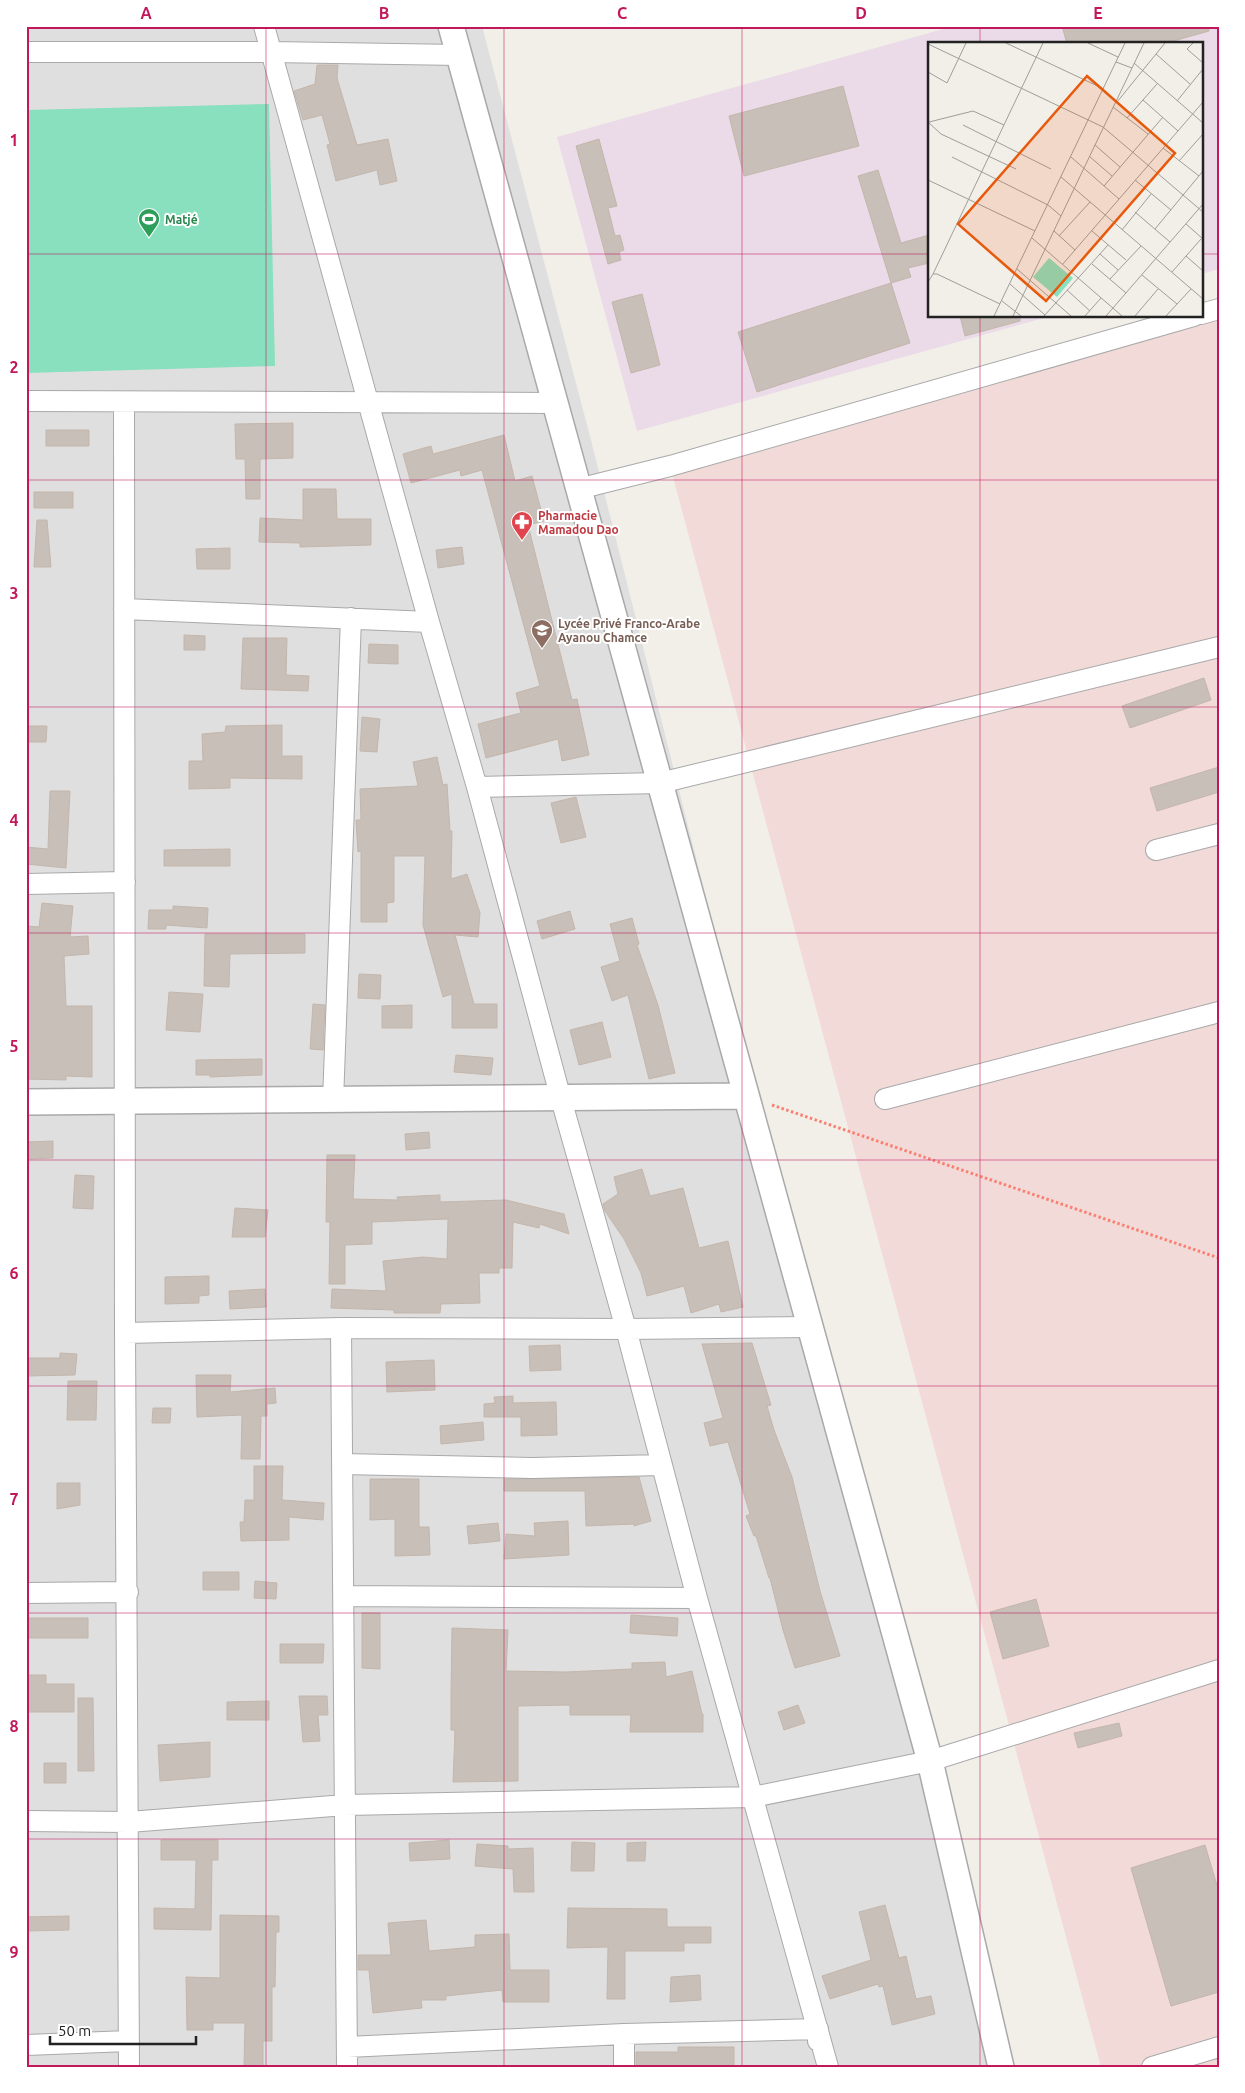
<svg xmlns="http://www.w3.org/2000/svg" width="1245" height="2093" font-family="Ubuntu,sans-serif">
  <rect width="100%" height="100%" fill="#f2efe9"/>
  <!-- residential -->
  <path fill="#e0dfdf" d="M26,26h456l110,418 408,1623h-974z"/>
  <!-- commercial -->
  <path fill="#f2dad9" d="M1219,309v1758h-118l-431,-1601z"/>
  <!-- industrial -->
  <path fill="#ebdbe8" d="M954,26h265v243l-18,5v-230h-272v272h122l-414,115 -80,-294z"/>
  <!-- pitch -->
  <path fill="#88e0be" d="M269,104l6,262 -249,7v-263z"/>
  <!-- building -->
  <path fill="#c7bfb8" stroke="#c4b6ab" d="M1062,26h146l1,5 -46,13h-96z
    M317,65h21l-1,13 20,67 31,-6 9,42 -17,4 -3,-15 -41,11 -9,-36 3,-1 -8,-29 -19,5 -9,-29 21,-7z
    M843,86l16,60 -115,30 -15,-60z
    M599,139l18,67 -9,2 7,28 5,-1 4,15 -5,2 2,8 -13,4 -32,-118z
    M878,170l23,73 28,-8v28l-21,5 3,9 -20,6 -33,-107z
    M891,283l19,60 -153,49 -19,-60z
    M642,294l18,71 -29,8 -19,-71z
    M960,316h60v5l-55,15z
    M293,423v35l-33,1v40h-14l-1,-40h-9l-1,-35z
    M46,430h43v16h-43z
    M504,435l11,46 17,-5 12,45 -16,4 44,175 5,-1 12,56 -27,6 -4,-22 -72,19 -8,-34 43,-11 -5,-20 24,-7 -58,-216 -21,6 -1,-6 -49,13 -8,-29 28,-8 2,8z
    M303,489h33l1,30h34v26l-71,2v-4l-41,-1 1,-24 43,2z
    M34,492h39v16h-39z
    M37,520h10l4,47h-17z
    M462,547l2,17 -26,4 -2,-18z
    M230,548v21h-33l-1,-20z
    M184,635l21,1v14h-21z
    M243,638h44l-1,37 23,1 -1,15 -67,-2z
    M369,644l29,1v19l-30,-1z
    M1204,678l7,22 -81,28 -8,-22z
    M362,717l18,2 -3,33 -17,-1z
    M282,725v31h20v23l-72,-1v10l-41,1v-28h14l-1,-27 23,-2 1,-6z
    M26,726h21l-1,16h-20z
    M437,757l6,28 4,-1 3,47h2l-1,48 16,-5 13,39 -2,24 -23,-2 19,69h23v24h-45v-34l-9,3 -20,-72 2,-69h-31v46l-7,1v19h-26v-71l-3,1 -2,-32h5l-1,-31 58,-3 -5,-24z
    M1219,767v25l-62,19 -7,-23z
    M50,791h20l-4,77 -40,-4v-17l22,2z
    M576,797l10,40 -25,6 -10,-40z
    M230,849v17h-66v-16z
    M42,903l31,3 -3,31 18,-1 1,18 -25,2 2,50h26v71l-26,-1v4l-40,-1v-153l13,1z
    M173,906l35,2 -1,20 -41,-3v4h-18l1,-19h24z
    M570,911l5,18 -33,10 -5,-18z
    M632,918l7,26 -2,1 21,60 17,68 -26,6 -21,-84 -16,6 -11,-34 19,-6 -10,-37z
    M205,934h100v19l-75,1 -1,33 -25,-1z
    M359,974l22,1 -1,24 -22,-1z
    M169,992l34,2 -3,38 -34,-2z
    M313,1004l12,1 -2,45 -13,-1z
    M412,1005v23h-30v-22z
    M602,1022l9,35 -32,8 -9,-35z
    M456,1055l37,3 -2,17 -37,-3z
    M262,1059v16l-52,2v-2h-14v-15z
    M429,1132l1,16 -24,2 -1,-16z
    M53,1141v17l-27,1v-17z
    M327,1155h28l-2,44 45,1 -1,-3 43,-2v7l66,-2 58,14 5,20 -29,-10 -1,4 -26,-6 -1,46h-13v5h-20l1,30 -39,1 -1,9h-46v-3l-63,-2 1,-19 54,2 -3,-30 40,-4 24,2 1,-40 -76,3v22l-27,1v39h-16l1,-62h-4z
    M642,1169l8,27 33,-8 16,60 29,-7 15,66 -22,5 -2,-8 -28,9 -7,-27 -37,10 -6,-23 -17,-34 -19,-28 -2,-7 15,-10 -4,-17z
    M75,1175l19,1 -1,33 -20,-1z
    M235,1208l33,2 -3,27h-33z
    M209,1276v19l-10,1v7l-34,1v-27z
    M265,1289l1,18 -36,2 -1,-18z
    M752,1343l19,62 -4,1 7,24 18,47 28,114 20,65 -45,12 -12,-38 -13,-52h-1l-13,-42h-2l-8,-20 4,-2 -22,-72 -18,4 -6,-23 19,-5 -21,-74z
    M560,1345l1,25 -31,1 -1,-25z
    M60,1353l17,1 -2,21 -49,1v-18h34z
    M434,1360l1,30 -48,2 -1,-30z
    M196,1375h35l-1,17 45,-4 1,15 -9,1v12h-6l-1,43h-19l1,-44 -45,2z
    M68,1381h29l-1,39h-29z
    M513,1396v7l43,-1 1,33 -36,1v-19h-37v-13l11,-1 -1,-6z
    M153,1408h18l-1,15h-18z
    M483,1422l1,18 -43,4 -1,-18z
    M254,1466h29l-1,34 42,3 -1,17 -34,-3v23l-48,1 -1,-19h4l1,-22h9z
    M639,1477l12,44 -17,5v-2l-48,2 -1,-35h-81v-12z
    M370,1479h49v48h10l1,28 -35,1v-37l-25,1z
    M57,1483h23v22l-23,4z
    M568,1521l1,34 -65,4 2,-25 29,2 -1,-13z
    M498,1523l2,18 -31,3 -2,-18z
    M203,1572h36v18h-36z
    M255,1581l22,2 -1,16 -22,-1z
    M1036,1599l13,47 -46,13 -13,-47z
    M362,1613h18v56l-18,-1z
    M631,1615l47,3 -1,18 -47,-3z
    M27,1618h61v20h-62z
    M452,1628l56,2 -2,41 60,1 66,-3v-6l33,-1 1,15 26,-6 10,43h1v18h-73l1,-17h-61v-10l-52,1v75l-65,1 2,-52h-4v-36z
    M280,1644h44l-1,19h-43z
    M26,1675h20v9h28v28h-48z
    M299,1696h28l1,19h-10l2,26 -17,1z
    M78,1698h15l1,73h-16z
    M269,1701v19h-42v-18z
    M798,1705l7,18 -21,7 -6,-18z
    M1119,1723l3,13 -44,12 -4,-15z
    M210,1742v35l-50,4 -2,-36z
    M44,1763h22v20h-22z
    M161,1840h57v20h-6l-1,70 -57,-1v-21l41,1 1,-49h-35z
    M449,1840l1,19 -40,2 -1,-18z
    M572,1842l23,1 -1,28h-23z
    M646,1842l-1,19h-18v-18z
    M477,1844l31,2v3l25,-1 1,44h-20l-1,-23 -38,-3z
    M1205,1845l14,47v100l-48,14 -40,-138z
    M885,1905l14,53 7,-2 10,43 15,-3 4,18 -43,11 -9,-39 -4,1 -1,-3 -48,15 -8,-23 49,-16 -12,-48z
    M568,1908l99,1v18h44v16h-27v8h-59v48h-18l1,-52 -41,1z
    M220,1915l59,1v16h-3l-1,55h-3v54h-9v26h-19l1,-44h-32v7h-26l-1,-53 34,1z
    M69,1916v14l-43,1v-14z
    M426,1920l3,31 46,-4v-12l34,-1 1,36h39v32h-46l-1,-12 -56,6v4h-25l1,8 -49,5 -4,-43h-11v-15h33l-3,-32z
    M700,1975l1,25 -31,2 1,-25z
    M678,2047h56v20h-98v-15h42z"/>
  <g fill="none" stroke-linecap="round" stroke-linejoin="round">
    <!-- minor casing -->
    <g stroke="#a9a9a9" stroke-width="22">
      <path id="minor" d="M264,26l165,596 48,165 84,312 65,230 71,269 131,469
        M26,52h245l188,3
        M1201,314l18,-5
        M26,401l529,2
        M124,402l1,931 4,734
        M578,489l92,-23 524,-150
        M124,609l305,13
        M477,787l183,-4 559,-136
        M1156,850l63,-16
        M26,884l99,-2
        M885,1099l334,-87
        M333,1101l18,-483
        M341,1328l6,739
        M125,1333l216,-5 285,1 184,-2
        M342,1464l191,4 129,-3
        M26,1593l102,-1
        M343,1596l354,2
        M26,1821l103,1 216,-17 408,-8 177,-36 289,-91
        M624,2034v33
        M26,2045l103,-4
        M347,2047l277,-13 194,-5v12
        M1152,2067l67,-20"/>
    </g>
    <!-- tertiary casing -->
    <g stroke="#a9a9a9" stroke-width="28">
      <path id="tertiary" d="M451,26l479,1735 71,306
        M26,1102l720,-6"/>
    </g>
    <!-- path -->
    <path stroke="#fa8072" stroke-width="3" stroke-dasharray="2.5 2.5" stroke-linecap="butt" d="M772,1105l447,153"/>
    <!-- minor -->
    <use href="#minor" stroke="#fff" stroke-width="20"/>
    <!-- tertiary -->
    <use href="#tertiary" stroke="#fff" stroke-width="25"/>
  </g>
  <!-- grid -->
  <path fill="none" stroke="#c2185b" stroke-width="1" stroke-opacity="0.55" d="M266,26v2041M504,26v2041M742,26v2041M980,26v18M26,254h903M1201,254h18M980,316v1751M26,480h1193M26,707h1193M26,933h1193M26,1160h1193M26,1386h1193M26,1613h1193M26,1839h1193"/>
  <!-- icons -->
  <defs>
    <g id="stadium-pin" transform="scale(1.125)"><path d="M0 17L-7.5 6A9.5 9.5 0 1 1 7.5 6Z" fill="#2e9e5b" stroke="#fff"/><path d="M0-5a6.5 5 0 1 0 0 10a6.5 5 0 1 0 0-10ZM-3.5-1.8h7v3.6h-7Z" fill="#fff"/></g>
    <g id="pharmacy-pin" transform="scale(1.125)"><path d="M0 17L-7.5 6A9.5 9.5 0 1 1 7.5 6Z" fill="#e0444e" stroke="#fff"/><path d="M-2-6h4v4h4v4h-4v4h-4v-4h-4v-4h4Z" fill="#fff"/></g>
    <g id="school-pin" transform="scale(1.125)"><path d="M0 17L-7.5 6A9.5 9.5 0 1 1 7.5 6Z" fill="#8d6e63" stroke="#fff"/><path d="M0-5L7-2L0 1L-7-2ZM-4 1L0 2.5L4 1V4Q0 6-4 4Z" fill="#fff"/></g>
  </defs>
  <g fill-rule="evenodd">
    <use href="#stadium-pin" x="149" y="219"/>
    <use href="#pharmacy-pin" x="522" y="522"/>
    <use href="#school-pin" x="542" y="630"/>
  </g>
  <g text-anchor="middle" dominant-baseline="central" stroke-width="4" stroke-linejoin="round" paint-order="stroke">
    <!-- leisure labels -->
    <g font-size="12" font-weight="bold" fill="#27864d" stroke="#fff" text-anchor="start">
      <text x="165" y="219">Matjé</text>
    </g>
    <!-- health labels -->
    <g font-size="12" font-weight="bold" fill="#be3a42" stroke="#fff" text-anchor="start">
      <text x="538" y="515">Pharmacie<tspan x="538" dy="14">Mamadou Dao</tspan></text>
    </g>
    <!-- education labels -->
    <g font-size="12" font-weight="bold" fill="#785e54" stroke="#fff" text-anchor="start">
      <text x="558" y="623">Lycée Privé Franco-Arabe<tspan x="558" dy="14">Ayanou Chamce</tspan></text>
    </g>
  </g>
  <!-- overview -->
  <g transform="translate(928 42)">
    <rect width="275" height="275" fill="#f2efe9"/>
    <path d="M121,216l24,20 -16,19 -24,-20z" fill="#88e0be"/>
    <path fill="none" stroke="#9f9d99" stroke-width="1" d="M78,1l98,46M160,1l30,14M265,1l-6,6 16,14M0,2l175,83 100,85M228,12l34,30M188,20l16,6M206,21l69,60M0,30l19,11 19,-40M215,58l35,31M249,59l26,-32M189,60l48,-59M185,65l35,27M199,76l30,-34M0,80l13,12 75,35M1,80l44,-11 31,14M35,83l88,44M167,103l25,22M235,106l36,28M161,114l23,20M24,115l96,48 13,11M143,115l48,42M251,119l24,-27M133,135l142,122M0,138l107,51M207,138l36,30M176,144l59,-69M207,170l35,30M258,182l17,15M227,187l48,-58M194,188l29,-36M126,189l21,19M164,189l34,29M131,194l31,-34M104,196l90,78M172,212l18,16M258,214l17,15M164,222l34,29M134,223l141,-163M89,227l54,47M244,230l29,-33M5,232l110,-231M214,233l35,29M182,237l31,-33M0,240l5,-8h4l63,30M82,242l35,31M139,248l23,21M74,259l19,15M66,274l131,-273M85,274l131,-273M116,274l64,-71M157,274l16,-18M178,274l97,-112M207,274l23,-27M238,274l25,-27"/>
    <path fill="#e8590c" fill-opacity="0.15" stroke="#e8590c" stroke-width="2.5" d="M159,34l88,77 -129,148 -88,-77z"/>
    <rect width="275" height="275" fill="none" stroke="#222" stroke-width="2.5"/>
  </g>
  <!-- border -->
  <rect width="1245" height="2093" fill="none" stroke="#ffffff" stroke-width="55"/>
  <!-- scale -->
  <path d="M50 2036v8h146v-8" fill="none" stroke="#222222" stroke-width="2.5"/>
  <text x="58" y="2036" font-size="15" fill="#222222" stroke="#ffffff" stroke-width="4" paint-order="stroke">50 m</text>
  <rect x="28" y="28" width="1190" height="2038" fill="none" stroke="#c2185b" stroke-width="2"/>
  <g font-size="16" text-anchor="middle" font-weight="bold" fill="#c2185b">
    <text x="146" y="19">A</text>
    <text x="384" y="19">B</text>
    <text x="622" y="19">C</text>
    <text x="861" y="19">D</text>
    <text x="1098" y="19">E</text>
    <text x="14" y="146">1</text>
    <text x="14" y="373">2</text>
    <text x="14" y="599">3</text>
    <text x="14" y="826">4</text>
    <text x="14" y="1052">5</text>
    <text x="14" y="1279">6</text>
    <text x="14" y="1505">7</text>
    <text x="14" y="1732">8</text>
    <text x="14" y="1958">9</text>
  </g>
</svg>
